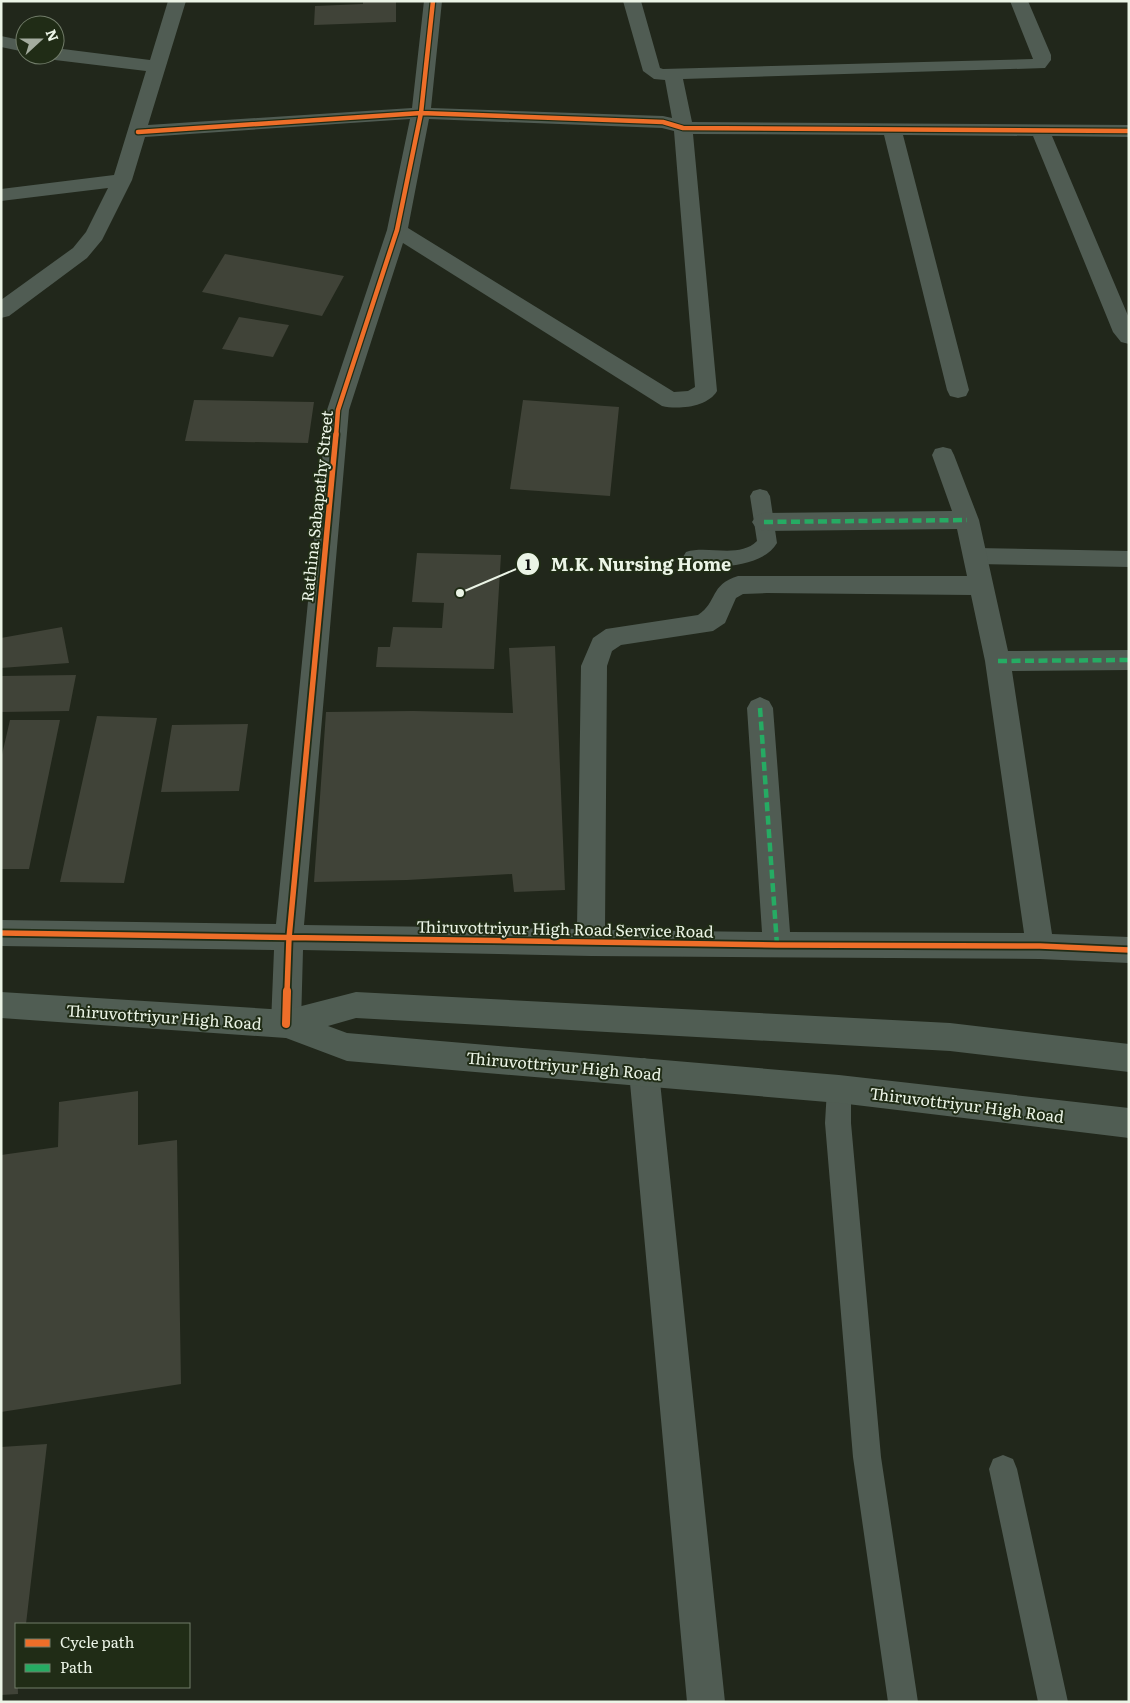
<svg xmlns="http://www.w3.org/2000/svg" width="1130" height="1703" font-family="Literata,serif">
  <rect width="100%" height="100%" fill="#21271b"/>
  <!-- building -->
  <path fill="#404338" d="M363,1h33v21l-82,3 1,-19 48,-2z
    M225,254l119,22 -22,40 -120,-24z
    M239,317l50,8 -16,32 -51,-8z
    M194,400l120,2 -6,41 -123,-2z
    M523,400l96,7 -9,89 -100,-7z
    M417,553l84,2 -7,114 -118,-2 2,-20h12l3,-20 49,1 2,-25 -32,-1z
    M62,627l7,36 -68,5v-30z
    M555,646l10,244 -51,2 -2,-18 -105,6 -93,2 12,-170 87,-1 100,2 -4,-65z
    M76,675l-7,36 -68,1v-36z
    M97,716l60,2 -33,165 -64,-1z
    M10,720h50l-31,149h-28v-110z
    M248,724l-9,67 -78,1 11,-67z
    M138,1091v54l39,-5 4,244 -180,28v-257l57,-8 1,-45z
    M47,1444l-21,180h-10l2,70 -17,1v-248z"/>
  <g fill="none" stroke-linecap="round" stroke-linejoin="round">
    <!-- lane -->
    <path fill="#505c53" fill-rule="evenodd" d="M760,489l7,2 3,5 7,47c-14,25 -66,27 -91,19l-3,-5 3,-5c22,-7 53,7 71,-11l-7,-45 3,-5z
      M976,548l153,3v16l-153,-3 -7,-3 -3,-5 3,-5z
      M839,1077l9,4 3,8v34l30,334 37,245h-30l-35,-245 -28,-334 2,-34 3,-8z
      M1003,1455l10,4 4,10 51,233h-30l-49,-233 4,-10z"/>
    <!-- street -->
    <path fill="#505c53" fill-rule="evenodd" d="M168,1h18l-38,124 264,-17 12,-107h18l-11,107 232,8 9,2 -7,-38 -11,-1 -11,-8 -20,-70h18l19,67 3,1 370,-10 -23,-58h18l23,54v5l-6,8 -362,11 9,43 437,3v12l-77,-1 77,182v26l-8,-2 -8,-10 -80,-196 -130,-1 66,255 -3,6 -8,2 -8,-2 -3,-6 -63,-255 -191,-1 24,257c-9,16 -39,19 -55,15l-259,-163 -54,167 -45,515 273,4 4,-263 12,-28 13,-9 92,-14c20,-13 11,-30 40,-39h229l-10,-47 -193,2 -8,-3 -4,-6 4,-6 8,-3 188,-2 -20,-56 3,-6 8,-2 8,2 3,6 25,65 29,131 121,-1v20l-117,1 40,263 77,3v26l-89,-4 -449,-3 -288,-6 -2,74 -5,10 -10,4 -10,-4 -5,-10 3,-74 -273,-4v-26l275,4 51,-514 60,-180 23,-111 -265,18 -13,43 -30,60 -15,18 -78,58 -8,2v-18l72,-52 13,-16 22,-44 -107,13v-12l113,-14 32,-104 -91,-11 -9,-5h9v-7l95,12zM429,119l233,9 12,3 21,256 -7,4 -14,1 -266,-164zM767,593l204,2 14,66 39,272 -234,-1 -17,-224 -4,-7 -9,-4 -9,4 -4,7 15,224 -157,-2 2,-264 5,-15 9,-6 92,-14 12,-8 11,-25 7,-4z
      M1,36l24,5v11l-24,-5z
      M644,1058l11,4 4,10 66,630h-38l-58,-630 4,-10z"/>
    <!-- secondary -->
    <path fill="#505d53" fill-rule="evenodd" d="M1,992l285,18 70,-18 594,31 179,21v28l-179,-21 -594,-33 -28,8 19,7 492,42 290,33v30l-290,-35 -492,-42 -61,-23 -285,-20z"/>
    <!-- quiet -->
    <path stroke="#26ab63" stroke-width="4.5" stroke-dasharray="9 4.5" stroke-linecap="butt" d="M764,522l203,-2
      M998,661l131,-1
      M760,708l17,237"/>
    <!-- cycleway-far2 casing -->
    <g stroke="#202c16" stroke-width="7">
      <path id="cycleway-far2" d="M138,132l283,-19 242,9 20,6 446,3
        M336,436l2,-26 59,-180 24,-117 12,-112"/>
    </g>
    <!-- cycleway-far1 casing -->
    <g stroke="#202c16" stroke-width="9">
      <path id="cycleway-far1" d="M1,933l776,12 263,1 89,4
        M287,992l2,-54 47,-504"/>
    </g>
    <!-- cycleway casing -->
    <g stroke="#202c16" stroke-width="11">
      <path id="cycleway" d="M286,1024l1,-33"/>
    </g>
    <!-- cycleway-far2 -->
    <use href="#cycleway-far2" stroke="#ee6e29" stroke-width="4.5"/>
    <!-- cycleway-far1 -->
    <use href="#cycleway-far1" stroke="#ee6e29" stroke-width="5.5"/>
    <!-- cycleway -->
    <use href="#cycleway" stroke="#ee6e29" stroke-width="8"/>
  </g>
  <g text-anchor="middle" dominant-baseline="central" stroke-width="4" stroke-linejoin="round" paint-order="stroke">
    <!-- street labels -->
    <g font-size="16" fill="#ebf4e6" stroke="#202c16">
      <text transform="translate(316 506) rotate(-84)">Rathina Sabapathy Street</text>
      <text transform="translate(565 928) rotate(1)">Thiruvottriyur High Road Service Road</text>
      <text transform="translate(164 1016) rotate(4)">Thiruvottriyur High Road</text>
      <text transform="translate(564 1065) rotate(5)">Thiruvottriyur High Road</text>
      <text transform="translate(967 1104) rotate(7)">Thiruvottriyur High Road</text>
    </g>
  </g>
  <!-- callouts -->
  <path fill="none" stroke="#ebf4e6" stroke-width="2" d="M460 593L528 564"/>
  <g fill="#ebf4e6" stroke="#202c16" stroke-width="2">
    <circle cx="460" cy="593" r="5"/>
    <circle cx="528" cy="564" r="12"/>
  </g>
  <g font-size="15" text-anchor="middle" font-weight="bold" fill="#111">
    <text x="528" y="570">1</text>
  </g>
  <g font-size="18" text-anchor="middle" font-weight="bold" fill="#ebf4e6" stroke="#202c16" stroke-width="4" stroke-linejoin="round" paint-order="stroke">
    <text x="641" y="571">M.K. Nursing Home</text>
  </g>
  <!-- border -->
  <rect width="1130" height="1703" fill="none" stroke="#ebf4e6" stroke-width="5"/>
  <!-- legend -->
  <rect x="15" y="1623" width="175" height="65" fill="#202c16" stroke="#717c69"/>
  <rect x="25" y="1639" width="25" height="8" fill="#ee6e29" stroke="#717c69"/>
  <text x="60" y="1648" font-size="15" fill="#ebf4e6">Cycle path</text>
  <rect x="25" y="1664" width="25" height="8" fill="#26ab63" stroke="#717c69"/>
  <text x="60" y="1673" font-size="15" fill="#ebf4e6">Path</text>
  <!-- north arrow -->
  <g transform="translate(40 40) rotate(69)"><circle r="24" fill="#202c16" stroke="#717c69"/>
  <path d="M0-4L9 19L0 12L-9 19Z" fill="#a4ac9f"/>
  <text y="-8" font-size="14" font-weight="bold" text-anchor="middle" fill="#ebf4e6">N</text>
  </g>
</svg>
